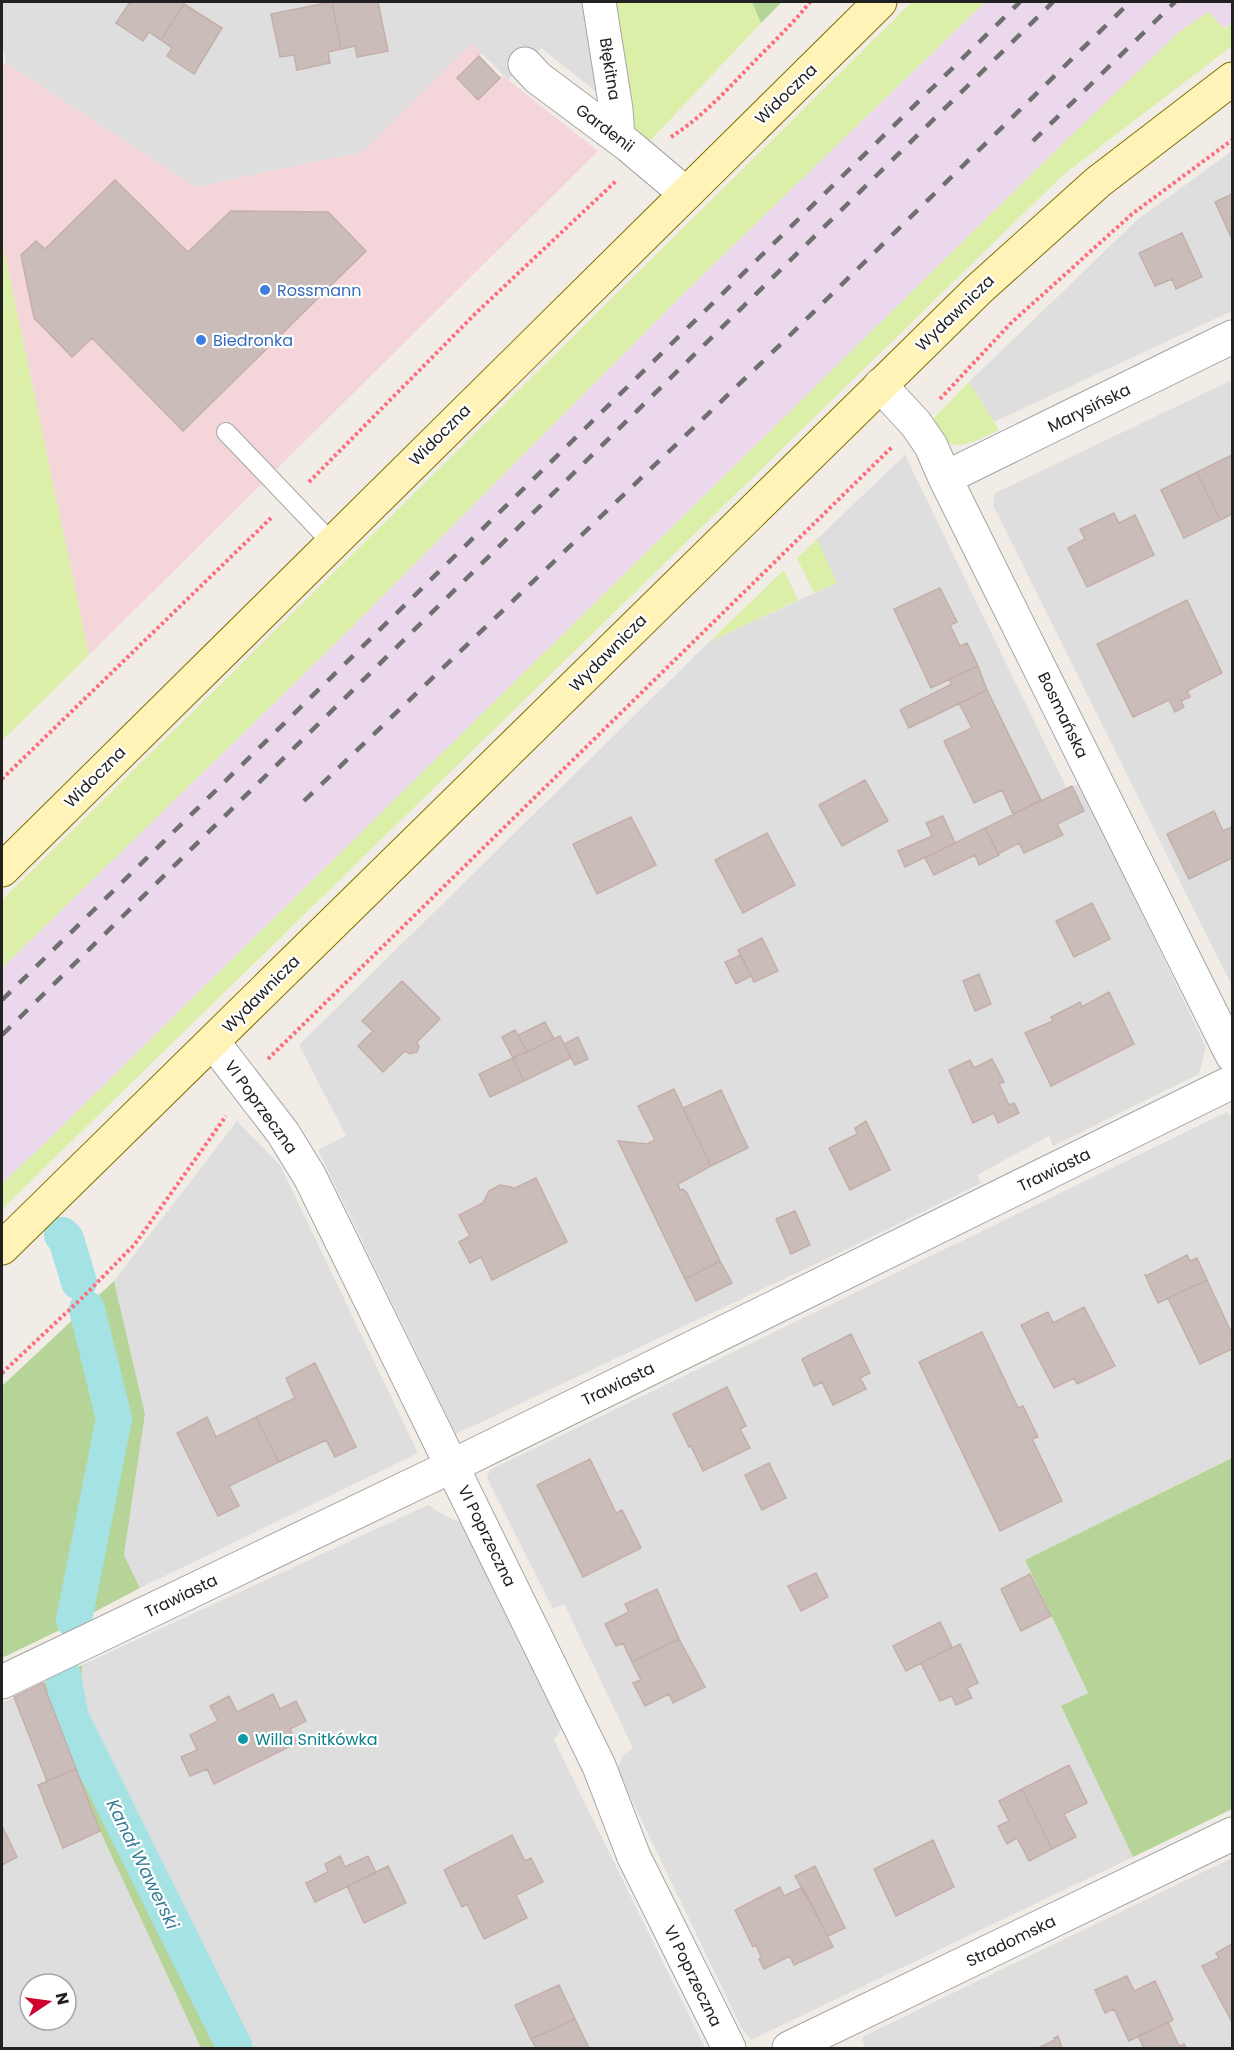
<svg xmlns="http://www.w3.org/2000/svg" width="1234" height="2050" font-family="Poppins,sans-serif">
  <rect width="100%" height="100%" fill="#f2ece7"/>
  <!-- residential -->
  <path fill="#dfdede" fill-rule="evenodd" d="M2,2h583l19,96 -63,-50 -33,32 -36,-37 -109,109 -168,35 -189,-124 -4,-21z
    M1232,151v160l-238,111 -25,-40 168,-162z
    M1232,380v606l-239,-481 2,-12z
    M905,455l162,334 12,-6 127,264 -7,27 -146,72 -4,-10 -72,39 4,8 -138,68 -387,183 -138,-284 28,-14 -47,-91 410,-403 127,-59 -19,-44z
    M1227,1112l5,5v341l-207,102 63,133 -26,13 71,151 -382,183 -10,-13 -124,-258 7,-15 9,-6 -69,-144 -11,5 -66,-131 3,-8z
    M237,1121l43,44 138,288 -278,135 -16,-33 21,-141 -31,-133z
    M428,1505l19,12 19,7 96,203 -8,13 151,308h-455l-152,-307 -17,-46 1,-30z
    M43,1683l57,148 101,217h-199v-345zM30,1984h36v36h-36z
    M1232,1858v190h-367l-3,-11z"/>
  <!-- commercial -->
  <path fill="#f4d5da" d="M472,43l10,10 -25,27 20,20 25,-25 96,76 -509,504 -87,-415v-174l4,-3 189,124 168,-35z"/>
  <!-- industrial -->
  <path fill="#ebd8ec" d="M985,2h247v20l-186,138 -1000,982 -44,42v-216l345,-336 338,-340z"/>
  <!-- grass -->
  <path fill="#dbefa9" d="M611,2h141l9,21 -112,119 -14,-12z
    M912,2h73l-300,290 -338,340 -345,336v-68z
    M1208,12l17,17 7,-7v24l-169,129 -1061,1034v-25l44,-42 1000,-982 133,-128z
    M2,240l87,415 -87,86z
    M969,382l30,48c-14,6 -39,23 -54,10 -5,-4 -9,-14 -13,-20z
    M817,539l20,44 -23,10 -17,-35z
    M784,570l14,30 -89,42z"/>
  <!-- forest -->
  <path fill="#b7d498" d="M752,2h30l-21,21z
    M114,1281l31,133 -21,141 16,33 -78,41 -60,29v-272z
    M1232,1458v351l-99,48 -72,-151 27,-13 -63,-133z
    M82,1665l-1,30 17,46 152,307h-49l-101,-217 -57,-148z"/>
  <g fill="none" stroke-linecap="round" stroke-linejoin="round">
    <!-- canal -->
    <path stroke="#a4e2e3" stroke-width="36" d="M62,1235l4,4 13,43
      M74,1620l40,-201 -27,-110
      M63,1676l8,42 164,330"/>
  </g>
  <!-- building -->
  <path fill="#cabdb9" stroke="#c5aea8" stroke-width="1.5" d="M130,2h51l3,2 -23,36 -12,-8 -6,9 -27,-18z
    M332,2l9,47 -13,3 2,11 -33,7 -3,-15 -14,2 -9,-43z
    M332,2h46l10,49 -31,6 -2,-11 -14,3z
    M184,4l38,24 -28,46 -27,-18 5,-8 -11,-8z
    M479,56l21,22 -22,22 -21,-22z
    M115,180l73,72 43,-41 97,1 38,39 -183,180 -91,-93 -20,19 -38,-39 -13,-63 15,-14 9,8z
    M1232,194v45l-17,-37z
    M1182,233l20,44 -26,12 -4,-10 -17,7 -16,-33z
    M1232,455v59l-12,6 -23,-48z
    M1197,472l23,48 -36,18 -23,-48z
    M1114,513l5,10 16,-8 19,40 -67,32 -19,-39 17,-9 -5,-10z
    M940,588l17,34 -7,3 10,21 7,-3 11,23 -47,22 -37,-79z
    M1187,600l35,73 -35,18 3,6 -9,4 3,6 -9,5 -6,-12 -36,17 -36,-73z
    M978,666l9,24 -78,38 -9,-18 52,-26 -3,-5z
    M987,690l54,110 -28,14 -11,-24 -28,13 -30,-62 28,-13 -13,-25z
    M865,780l23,41 -46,25 -23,-41z
    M1072,786l12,25 -27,13 6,11 -39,18 -5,-10 -21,11 -13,-26z
    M1214,811l9,20 9,-4v31l-43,21 -22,-45z
    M943,816l12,27 -50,24 -7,-16 34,-15 -6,-13z
    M631,817l25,48 -59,29 -24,-50z
    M985,828l14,27 -20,10 -4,-10 -41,20 -9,-17z
    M767,833l28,52 -52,28 -28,-53z
    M1092,903l18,36 -36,18 -18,-36z
    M762,938l16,33 -24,11 -16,-32z
    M741,955l10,21 -15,8 -11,-22z
    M979,974l12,30 -16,7 -12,-30z
    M402,981l38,38 -23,23 2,5 -2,5 -7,2 -5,-3 -22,21 -25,-26 15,-15 -11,-10z
    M1109,992l25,52 -83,42 -26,-53 28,-12 -2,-4 29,-15 2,5z
    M545,1022l9,17 -27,13 -9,-17z
    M515,1030l12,22 -14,6 -11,-21z
    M560,1036l11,22 -47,23 -11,-23z
    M578,1037l10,22 -13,6 -11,-21z
    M513,1058l11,23 -34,16 -11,-23z
    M992,1059l11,21 1,2 -5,2 10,21 5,-2 5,10 -21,10 -4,-10 -21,10 -24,-53 21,-10 4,8z
    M674,1089l37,77 -33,18 2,6 3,-1 4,4 33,68 -35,18 -67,-138 29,3 8,-4 -17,-34z
    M721,1090l27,58 -37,18 -28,-58z
    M866,1121l24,49 -40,20 -21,-42 28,-14 -2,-6z
    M536,1178l31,64 -75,38 -11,-23 -11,6 -11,-21 11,-6 -11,-21 24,-12 6,-12 11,-6 12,2 1,2z
    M795,1211l15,34 -19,9 -15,-35z
    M1187,1255l3,6 7,-3 10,22 -49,23 -13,-28h3z
    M720,1261l12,22 -36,18 -11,-22z
    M1207,1280l25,54v15l-32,15 -32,-66z
    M1084,1307l31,59 -38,18 -3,-6 -20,10 -33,-63 27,-13 5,11z
    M982,1332l36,76 5,-2 15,31 -6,2 30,62 -62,30 -81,-169z
    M851,1334l19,39 -10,5 6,11 -33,16 -11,-23 -8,4 -12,-27z
    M315,1363l41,84 -21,10 -9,-17 -47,22 -23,-45 39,-19 -9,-20z
    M727,1387l19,39 -6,3 10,19 -47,23 -12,-25 -2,1 -16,-33z
    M207,1417l9,20 40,-20 23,45 -50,24 10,20 -21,10 -41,-83z
    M590,1459l26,54 6,-3 19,38 -58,29 -46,-92z
    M769,1463l17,35 -24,12 -17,-35z
    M816,1573l12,24 -27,14 -13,-25z
    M1030,1574l21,42 -30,15 -20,-42z
    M657,1589l22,50 -47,23 -9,-19 -7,3 -11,-22 24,-12 -4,-8z
    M940,1622l12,25 -46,24 -13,-25z
    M679,1639l26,48 -32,16 -4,-9 -24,12 -12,-23 8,-3 -9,-18z
    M960,1644l18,39 -11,5 5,10 -16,7 -4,-9 -12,5 -19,-38z
    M43,1683l33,86 -29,12 -33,-84z
    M273,1694l7,15 16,-8 10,20 -16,8 7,14 -83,41 -7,-15 -17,7 -9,-19 16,-7 -7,-15 28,-14 -8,-15 19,-10 8,16z
    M1069,1765l18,38 -23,11 12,23 -24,12 -30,-60z
    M76,1769l24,62 -37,17 -25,-63z
    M1022,1789l30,60 -23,12 -12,-23 -10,6 -9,-18 11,-5 -10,-20z
    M2,1826l15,31 -15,8z
    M512,1835l13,26 6,-3 12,24 -27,13 11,23 -43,21 -17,-35 -5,3 -18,-37z
    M933,1840l21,47 -58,29 -22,-47z
    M340,1856l5,11 23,-11 8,17 -61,29 -9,-19 22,-11 -3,-8z
    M388,1866l18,37 -42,20 -17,-37z
    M815,1866l30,62 -17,8 -33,-60z
    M780,1887l4,9 17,-8 1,3 2,-2 29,58 -39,18 -4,-9 -26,13 -5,-10 3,-1 -2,-3 -4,-10 -3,2 -18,-37z
    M1232,1944v78l-30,-56 17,-8 -3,-5z
    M1127,1976l7,15 21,-10 18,39 -44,21 -15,-32 -9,4 -10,-23z
    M559,1985l16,34 -44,20 -16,-34z
    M575,2019l14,29h-53l-5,-9z
    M1168,2022l11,24 5,-2 2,4h-42l-6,-12z
    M1058,2036l4,12h-24l17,-8 -1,-2z"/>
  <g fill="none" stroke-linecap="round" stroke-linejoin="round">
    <!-- lane casing -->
    <g stroke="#a5a5a5" stroke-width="20">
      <path id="lane" d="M226,432l105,110"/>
    </g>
    <!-- street casing -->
    <g stroke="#a5a5a5" stroke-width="35">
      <path id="street" d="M599,2l17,107 2,28
        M525,64l13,14 90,67 57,48
        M880,385l36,39 15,22 14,32 287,577
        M945,478l287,-141
        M213,1042l70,91 27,44 289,589 35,91 95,191
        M2,1682l450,-216 780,-384
        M789,2048l443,-214"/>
    </g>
    <!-- secondary casing -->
    <g stroke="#807200" stroke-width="35">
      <path id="secondary" d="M2,870l878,-868
        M2,1248l977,-959 119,-107 134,-103"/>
    </g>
    <!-- path -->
    <path stroke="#ff6b7b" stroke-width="4" stroke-dasharray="3 3" stroke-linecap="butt" d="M671,137c30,-19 55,-46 79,-71 20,-21 42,-41 60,-64
      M940,399l70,-75 122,-110 100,-74
      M309,482l167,-169 140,-132
      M2,779l269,-261
      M268,1059l624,-612
      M2,1373l81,-76 52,-53 91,-128"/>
    <!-- lane -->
    <use href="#lane" stroke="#fff" stroke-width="18"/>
    <!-- street -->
    <use href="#street" stroke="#fff" stroke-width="33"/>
    <!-- secondary -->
    <use href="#secondary" stroke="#fff3b8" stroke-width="33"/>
    <!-- rail -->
    <path stroke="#6f6f6f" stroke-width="4.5" stroke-dasharray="12 12" stroke-linecap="butt" d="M1033,141l142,-139
      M304,801l477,-457 349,-342
      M2,1000l1018,-998
      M2,1035l1051,-1033"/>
  </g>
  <!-- markers -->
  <g fill="#3f7fe0" stroke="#fff" stroke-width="2">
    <circle cx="265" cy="290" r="6"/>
    <circle cx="201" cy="340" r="6"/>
  </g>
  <circle fill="#0f9aa8" stroke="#fff" stroke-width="2" cx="243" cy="1739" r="6"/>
  <g text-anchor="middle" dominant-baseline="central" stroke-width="4.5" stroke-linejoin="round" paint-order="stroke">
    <!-- street labels -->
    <g font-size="16" fill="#212121" stroke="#fff">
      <text transform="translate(610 69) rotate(81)">Błękitna</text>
      <text transform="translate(786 94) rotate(-44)">Widoczna</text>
      <text transform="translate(605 128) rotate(37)">Gardenii</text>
      <text transform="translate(955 313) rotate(-44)">Wydawnicza</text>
      <text transform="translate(1089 408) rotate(-26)">Marysińska</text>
      <text transform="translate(440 435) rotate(-45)">Widoczna</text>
      <text transform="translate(608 653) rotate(-45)">Wydawnicza</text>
      <text transform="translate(1063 715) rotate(64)">Bosmańska</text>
      <text transform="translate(95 777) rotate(-45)">Widoczna</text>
      <text transform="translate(261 994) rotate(-45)">Wydawnicza</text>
      <text transform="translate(261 1107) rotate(54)">VI Poprzeczna</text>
      <text transform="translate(1054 1170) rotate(-26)">Trawiasta</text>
      <text transform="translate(618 1384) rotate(-26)">Trawiasta</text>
      <text transform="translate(487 1536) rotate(64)">VI Poprzeczna</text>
      <text transform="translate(181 1596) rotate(-26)">Trawiasta</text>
      <text transform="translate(1011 1941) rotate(-26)">Stradomska</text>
      <text transform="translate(693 1976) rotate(64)">VI Poprzeczna</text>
    </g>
    <!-- shop labels -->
    <g font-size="16" fill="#366cbe" stroke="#fff" text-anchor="start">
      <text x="277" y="290">Rossmann</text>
      <text x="213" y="340">Biedronka</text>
    </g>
    <!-- culture labels -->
    <g font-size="16" fill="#0d838f" stroke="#fff" text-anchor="start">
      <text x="255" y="1739">Willa Snitkówka</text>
    </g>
    <!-- water labels -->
    <g font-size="18" font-style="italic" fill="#3a7d98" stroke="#fff">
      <text transform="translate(143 1864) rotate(64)">Kanał Wawerski</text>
    </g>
  </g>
  <!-- border -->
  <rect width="1234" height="2050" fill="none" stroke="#212121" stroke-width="6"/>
  <!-- north arrow -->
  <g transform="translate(48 2002) rotate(77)"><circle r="28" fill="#ffffff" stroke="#a6a6a6" stroke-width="1.5"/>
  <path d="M0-4.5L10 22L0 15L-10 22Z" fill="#d2002d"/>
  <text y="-9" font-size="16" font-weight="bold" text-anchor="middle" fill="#212121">N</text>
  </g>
</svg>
